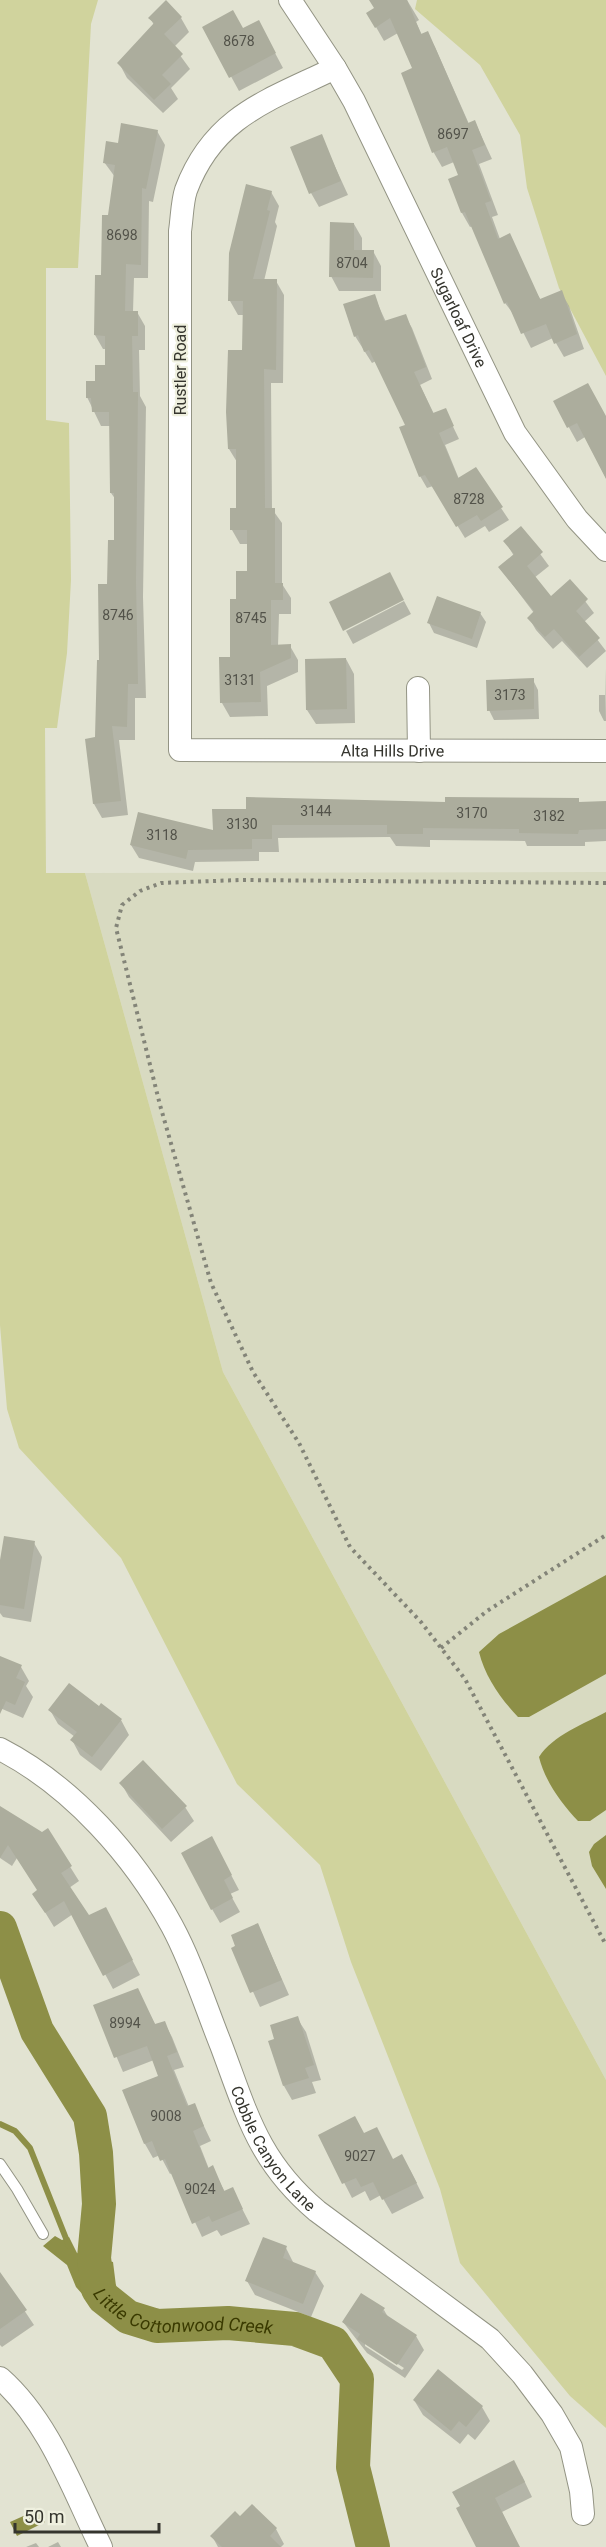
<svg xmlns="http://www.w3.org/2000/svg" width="606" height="2547" font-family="Roboto,sans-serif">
  <rect width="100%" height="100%" fill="#e2e3d2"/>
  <!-- built -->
  <path fill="#d8dac1" d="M606,872v1208l-383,-708 -138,-499z"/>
  <!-- green -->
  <path fill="#d0d39d" d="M0,0h98l-7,24 -13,244h-32v152l23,3 2,157 -4,73 -10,75h-12l1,145h39l138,499 383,708v348l-36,-32 -110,-133 -20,-74 -89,-227 -31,-97 -83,-81 -116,-226 -102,-110 -12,-39 -7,-84z
    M417,0h189v376l-47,-88 -32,-100 -7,-53 -40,-70 -65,-56z"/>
  <!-- water -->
  <path fill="#8d8f47" d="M606,1575v99l-77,43h-11c-17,-18 -33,-40 -39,-65l20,-18z
    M606,1712v98l-16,11h-12c-17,-18 -33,-40 -39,-64 14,-22 45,-33 67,-45z
    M606,1835v54l-14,-23 -3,-14 5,-8z
    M55,2236l7,4 7,-3 8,16 36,9 4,32 11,23 -26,-5 -11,-8 -15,-17 -9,-22 -24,-19z
    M39,2509l6,13 -28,14 -7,-14z"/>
  <!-- shadow -->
  <path fill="#0003" fill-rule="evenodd" d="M371,0h36l12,20 -3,2 6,13 5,-2 8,14 34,77 6,-2 17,37 -13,5 19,51 -6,2 8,22 41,61 20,-8 8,14 15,43 -20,8 -11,-19 -22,10 -16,-32 -10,-13 -32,-77 -3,1 -8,-14 -2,-37 -6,-14 -12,5 -8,-14 -31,-79 11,-5 -16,-36 -14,8 -16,-28 8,-4z
    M150,18h31l8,14 -15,15 16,22 -19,19 7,11 -15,14 -36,-35 -8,-15 35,-38z
    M204,27l39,3 23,6 17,32 -44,23z
    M157,131l8,14 -12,57 -4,-1 -1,77h-14l-1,34h4l8,14v24h-6l1,46 6,11 -3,190 3,101h-11v42h-16l9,75 -26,3 -8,-14 -7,-64 10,-1 4,-77 14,-120 1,-42 -5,-7 -1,-67h-9l-14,-29 19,-31v-17h-3l-8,-14 20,-158 -11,-15 15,-17z
    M321,136l27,59 -29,12 -8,-14z
    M271,192l8,14 -4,16 2,4 -13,55h12l8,14 -1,88h-12l1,126 10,14v61l9,14v16h-12l-1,32h12l8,14v12l-31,14 1,30 -38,1 -8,-14 10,-45 6,-57 11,-28v-29h-9l-8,-14 6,-21 -1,-47 -8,-13 15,-97v-37h-6l-8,-14v-48z
    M354,224l8,14v13h11l8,15v25h-42l-8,-15z
    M374,296l12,26 19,-6 7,12 20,51 -12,6 14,29 11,-4 14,29 -14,6 14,34 16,-10 34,51 -20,12 -4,-6 -20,12 -32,-52 -6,2 -7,-12 -13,-50 -31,-65 -4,2 -17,-27 -10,-31z
    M555,402l51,16v60l-21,-41 -8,5z
    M521,528l28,38 -15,12 17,20 19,-17 24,32 -10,9 22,29 -19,17 -25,-27 -9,8 -17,-19 -7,-12 5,-5 -34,-45 14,-12 -9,-15z
    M404,601l7,13 -58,30 -7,-13z
    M480,613l6,9 -9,26 -43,-15 -5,-10z
    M346,659l8,15 1,49 -39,1 -9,-14z
    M605,668l1,53h-2l-5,-10v-16h6z
    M533,680l5,10 1,29 -45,1 -5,-10z
    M578,800l2,3 26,-1v39l-21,1v4h-58l-2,-5 -95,-1v7l-34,-1 -6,-9 -112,1 1,14h-20v9l-64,1 -2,9 -54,-13 -8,-13 83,-13 232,-29z
    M34,1543l8,14 -11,65 -28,-5 -3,-4v-44z
    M0,1658l21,9 8,14 -3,5 7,11 -10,21 -23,-10z
    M99,1708l22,12 8,15 -28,36 -21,-16 -8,-15 3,-3 -17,-13 -8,-14z
    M121,1783l64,24 9,14 -23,21 -42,-45z
    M0,1808l42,26 5,-4 32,51 -10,7 20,29 24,6 27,52 -27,14 -40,-75 -19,13 -20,-33 5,-3 -22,-33 -5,8 -12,-8z
    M219,1852l20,38 -9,4 10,18 -20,11 -8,-14z
    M258,1925l31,70 -29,12 -27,-59z
    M145,2005l11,21 8,-4 8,15 12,30 -10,3 15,37 5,-2 17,36 -11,5 9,23 3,-2 13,25 7,-3 18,35 -29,12 -4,-6 -15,7 -30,-64 -2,1 -10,-19 -7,3 -8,-14 -21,-53 36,-15 -6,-16 -31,12 -28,-66z
    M297,2018l9,14 15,48 -9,2 4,11 -24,7 -8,-14 -14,-44 6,-2z
    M364,2135l29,25 17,10 14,28 -32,16 -11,-19 -11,6 -5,-10 -13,7 -32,-62z
    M286,2248l8,16 21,8 9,14 -13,31 -56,-22 -8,-14z
    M0,2274l34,51 -32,22 -2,-2z
    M384,2310l4,7 28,19 8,14 -19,28 -38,-25 -24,-31zM365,2343l39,25 -2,2 -37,-24z
    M414,2400l68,7 8,14 -15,19 -7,-6 -8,10 -37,-29z
    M522,2476l10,21 -30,15 17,35h-42l-19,-38z
    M252,2506l24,23 8,15 -3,3h-63l-6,-11 28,-18z
    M58,2542l3,5h-13z
    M36,2543l3,4h-13z"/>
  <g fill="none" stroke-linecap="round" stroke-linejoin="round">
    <!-- stream -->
    <path stroke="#8d8f47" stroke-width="6" d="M0,2124l15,7 15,17 39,98"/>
    <!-- river -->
    <path stroke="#8d8f47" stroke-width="34" id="s1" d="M0,1928l37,103 53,85 6,37 3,51 -5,54 4,31 6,9 24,19 29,9 71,-3 67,6 38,14 24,36 -4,88 20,80"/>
  </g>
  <!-- building -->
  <path fill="#acad9d" d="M166,0l16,17 -18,17 19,20 -21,21 9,9 -17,16 -37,-37 37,-40 -6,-5z
    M369,0h38l14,34 7,-3 40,92 7,-3 10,25 -13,5 19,51 -6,2 13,36 12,-6 30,66 22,-9 15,44 -23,10 -8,-20 -25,10 -14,-32 -3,2 -39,-92 -4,1 -13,-34 10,-4 -11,-28 -15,6 -31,-80 11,-5 -22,-50 -15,10 -9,-15 8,-5z
    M233,10l10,18 16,-8 17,33 -47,25 -27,-51z
    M121,123l37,7 -12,59 -4,-1 -1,77 -15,-1 -1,47h13v25h-6l1,56h5l-2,190 2,102h-10l-1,43 -15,-1 9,75 -28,3 -8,-65 10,-2 2,-77h2l-1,-76h9l1,-44h6v-47h-4l-1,-81h-17l-1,-14h-5v-17h9v-16h10v-29l-11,-1 1,-60h6l1,-60h6l7,-50 -12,-2 3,-22 12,2z
    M322,134l19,47 -32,13 -19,-47z
    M246,184l26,7 -5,19 3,1 -17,68h24l-1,91 -12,-1 1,139h10v75h8v17h-12v45l20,-1v14l-31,14 1,30 -41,1 -1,-46h11v-58h6v-28h11v-41h-17v-22h6v-59h-8l-2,-37 2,-62h14l1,-49h-15l1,-48z
    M330,222l24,1v27h20l-1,28 -44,-1z
    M375,294l9,27 22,-7 20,53 -12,5 19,41 13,-5 8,18 -15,7 19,45 18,-11 27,40 -22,14 -4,-6 -21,12 -31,-52 -6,2 -20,-50 6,-2 -36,-75 -5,2 -6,-17 -4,2 -11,-33z
    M588,383l18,33v63l-29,-56 -10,5 -14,-27z
    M521,526l22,26 -16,14 24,30 19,-17 18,20 -12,12 24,27 -21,19 -25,-28 -9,8 -18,-19 7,-7 -36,-44 16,-13 -11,-13z
    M390,572l14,28 -61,31 -14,-29z
    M437,596l44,16 -9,27 -45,-16z
    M346,658l1,51 -41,1 -1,-51z
    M534,678v31l-47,2 -1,-31z
    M246,797l199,5v-5l134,1v4l27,-1v28l-27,1 -1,4 -59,-1v-4l-96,-1v6h-36v-9h-115v14h-20v10l-64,1 -2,9 -56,-14 8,-33 75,18 -1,-21h34z
    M4,1536l31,5 -11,68 -24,-4v-45z
    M0,1656l22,9 -6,13 9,4 -10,23 -9,-4 -6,13z
    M69,1683l30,23 2,-3 21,16 -30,38 -22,-17 7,-8 -29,-22z
    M143,1760l44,46 -25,23 -43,-46z
    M0,1806l42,26 6,-4 24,38 -11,7 28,42 17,-8 27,53 -30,16 -39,-75 -19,12 -13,-19 5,-4 -29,-45 -8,13z
    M212,1836l20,39 -8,5 9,18 -22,12 -30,-57z
    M258,1923l24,57 -32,13 -19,-45 4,-2 -4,-11z
    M138,1988l17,36 10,-3 12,31 -10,4 20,50 8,-3 9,23 -11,5 15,37 5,-3 11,26 9,-4 10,22 -31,13 -3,-6 -17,8 -27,-65 -5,2 -8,-20 -8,3 -22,-54 36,-14 -11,-30 -33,12 -21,-53z
    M298,2016l16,49 -9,3 4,10 -26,8 -15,-45 6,-2 -4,-14z
    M355,2116l9,17 13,-6 16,32 9,-5 15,29 -35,17 -9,-18 -12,5 -5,-9 -14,6 -24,-49z
    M263,2237l24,9 -4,12 33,13 -13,33 -58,-23z
    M0,2272l27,38 -27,19z
    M361,2293l24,15 -3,4 35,23 -20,30 -40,-26 3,-5 -18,-12z
    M438,2369l45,37 -17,21 -7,-6 -8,10 -38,-31z
    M514,2460l11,22 -30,16 25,49h-44l-20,-39 4,-2 -8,-14z
    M252,2504l25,24 -7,8 11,11h-59l-12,-11 25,-25 5,5z"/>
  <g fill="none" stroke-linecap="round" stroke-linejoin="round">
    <!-- service casing -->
    <g stroke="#939484" stroke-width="12">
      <path id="service" d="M0,2164l17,25 26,45"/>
    </g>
    <!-- minor casing -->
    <g stroke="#939484" stroke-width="24">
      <g id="minor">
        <path id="s2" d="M290,0l45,68 19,33 161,332 62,86 29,31"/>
        <path id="s3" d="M335,68c-65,32 -121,47 -149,122 -4,12 -4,28 -6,41v519l426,1"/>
        <path d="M418,688l1,63"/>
        <path id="s4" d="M0,1749c72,37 134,107 172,177 20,37 33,79 49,119 26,69 37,116 96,166l173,128 32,35 30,40 19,33 10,44 2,23"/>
        <path d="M0,2378c49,43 73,112 101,169"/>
      </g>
    </g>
    <!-- path -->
    <path stroke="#838478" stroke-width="4" stroke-dasharray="3 4.5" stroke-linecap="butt" d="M606,883l-367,-3 -78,3 -21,8 -18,14 -6,23 44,177 51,178 42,89 46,71 51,104 71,75 44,57 141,266
      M441,1648l46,-37 119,-76"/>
    <!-- service -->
    <use href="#service" stroke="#fff" stroke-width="10"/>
    <!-- minor -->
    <use href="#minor" stroke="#fff" stroke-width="22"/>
  </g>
  <g text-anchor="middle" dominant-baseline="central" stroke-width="4.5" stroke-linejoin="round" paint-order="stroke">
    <!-- number labels -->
    <g font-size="14" fill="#53534a">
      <text x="239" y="41">8678</text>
      <text x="453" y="134">8697</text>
      <text x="122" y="235">8698</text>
      <text x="352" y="263">8704</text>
      <text x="469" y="499">8728</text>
      <text x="118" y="615">8746</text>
      <text x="251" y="618">8745</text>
      <text x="240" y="680">3131</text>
      <text x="510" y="695">3173</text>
      <text x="316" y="811">3144</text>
      <text x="472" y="813">3170</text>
      <text x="549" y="816">3182</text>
      <text x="242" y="824">3130</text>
      <text x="162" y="835">3118</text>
      <text x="125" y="2023">8994</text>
      <text x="166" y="2116">9008</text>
      <text x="360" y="2156">9027</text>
      <text x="200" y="2189">9024</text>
    </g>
    <!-- street labels -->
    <g font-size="16" fill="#35352e" stroke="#eff0df">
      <text stroke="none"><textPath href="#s2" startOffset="360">Sugarloaf Drive</textPath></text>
      <text transform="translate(180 370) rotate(-90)">Rustler Road</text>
      <text stroke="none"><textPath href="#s3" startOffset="972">Alta Hills Drive</textPath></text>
      <text stroke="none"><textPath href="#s4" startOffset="496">Cobble Canyon Lane</textPath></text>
    </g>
    <!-- water labels -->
    <g font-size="18" font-style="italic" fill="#3a3a00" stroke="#eff0df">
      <text stroke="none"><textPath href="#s1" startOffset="478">Little Cottonwood Creek</textPath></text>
    </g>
  </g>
  <!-- scale -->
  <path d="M15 2523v9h144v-9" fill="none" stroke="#35352e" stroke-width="3"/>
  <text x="24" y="2523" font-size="18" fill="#35352e" stroke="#eff0df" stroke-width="4.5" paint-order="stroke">50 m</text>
</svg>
